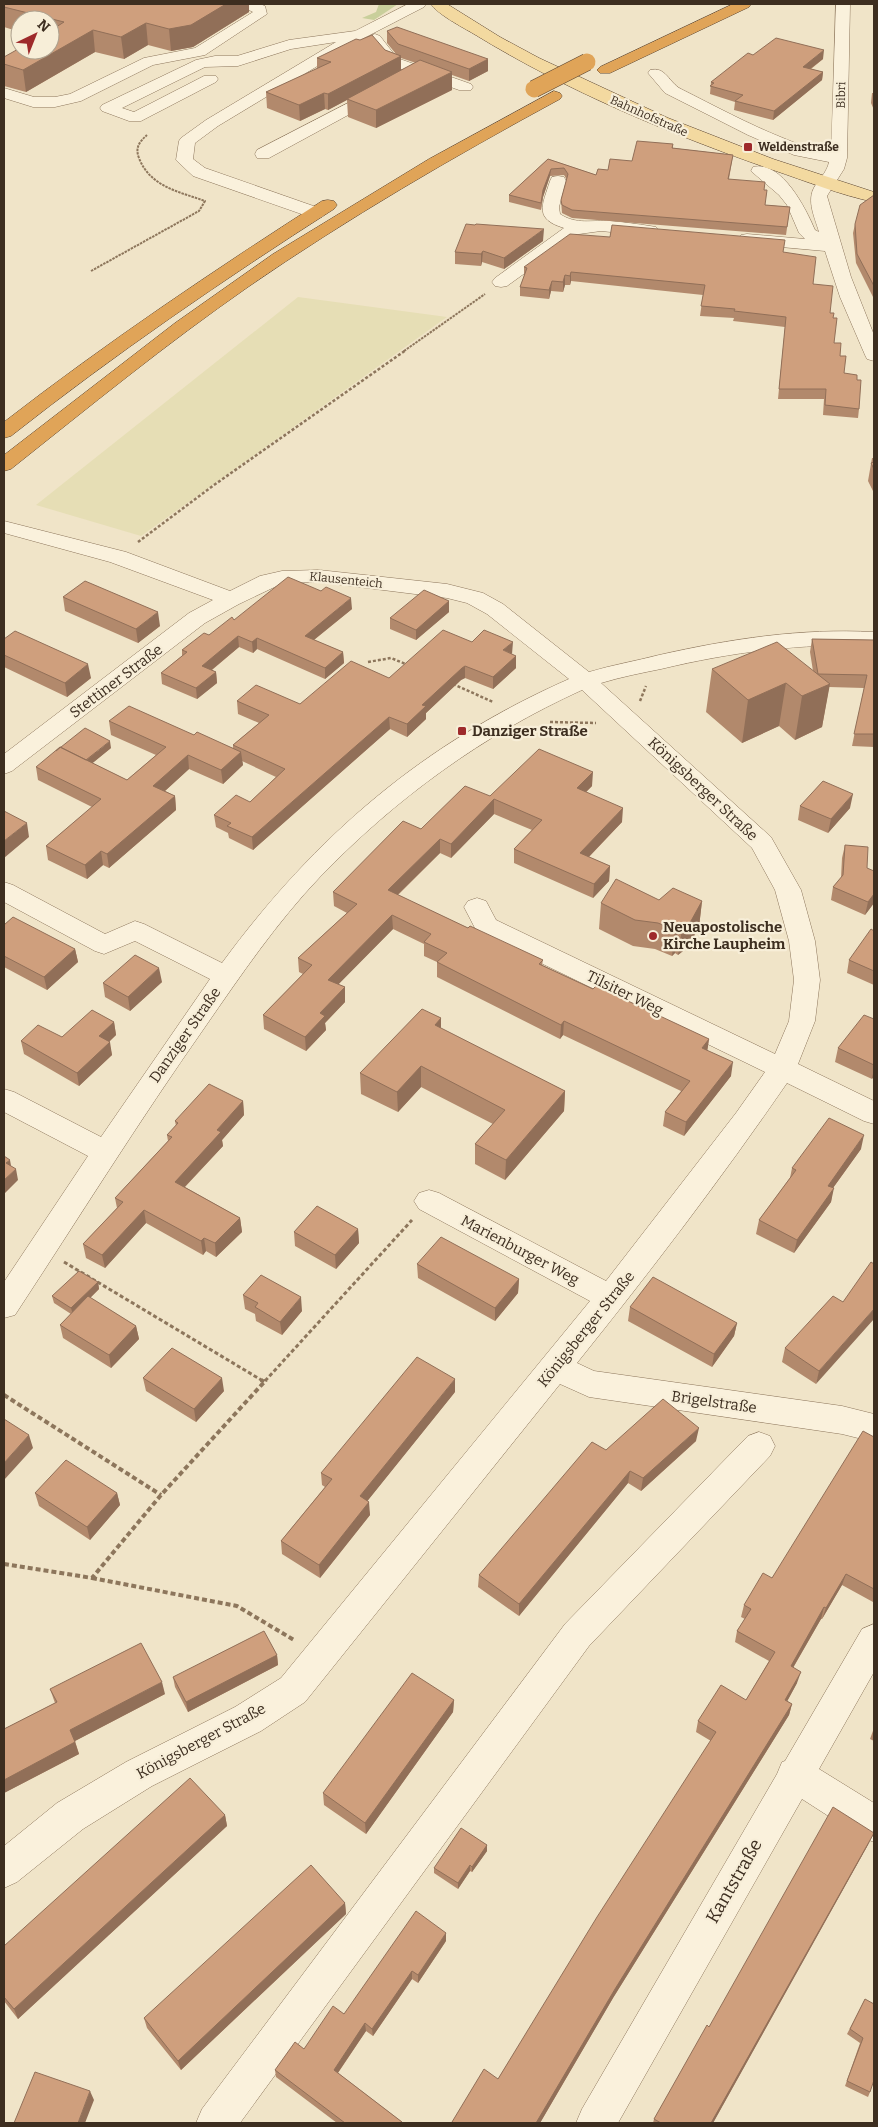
<svg xmlns="http://www.w3.org/2000/svg" width="878" height="2127" font-family="Bitter,serif">
  <rect width="100%" height="100%" fill="#f0e4c8"/>
  <!-- farmland -->
  <path fill="#e6deb5" d="M298,297l149,20 -306,219 -105,-31z"/>
  <!-- green -->
  <path fill="#c9cf9b" d="M379,4h19l-24,16 -12,-2 14,-6z"/>
  <g fill="none" stroke-linecap="round" stroke-linejoin="round">
    <!-- minor casing -->
    <g stroke="#8d765c" stroke-width="1">
      <path id="minor" d="M241,4h19l5,2 2,8 -62,41 -52,10 -72,36 -26,6h-22l-29,-9v-10l30,9h21l15,-3 74,-36 51,-10 58,-36 -10,-5z
        M408,4h18l-2,3 -60,31 -146,88 -23,17 -2,16 12,9 117,41 3,4 -3,4 -6,1 -6,-1 -117,-41 -17,-16 3,-19 2,-3 25,-18 130,-78 -45,7 -53,17 -33,1 -83,41 12,4 70,-36h12l2,3 -2,3 -75,39h-12l-27,-10 -2,-3 2,-3 94,-45 19,-4h22l52,-16 66,-9z
        M836,4h14l-3,154 -3,11 -17,27 24,81 23,58v26l-7,-2 -2,-4 -25,-58 -15,-46 -78,-7 -6,-1 -3,-4 3,-4 6,-1 58,5 -6,-6 -12,-28 -8,-10 -28,-24 2,-4c29,-7 53,42 62,63l4,2c-5,-17 -14,-34 -2,-49 5,-7 10,-12 12,-21l-35,-7 -46,-20 -83,-42 -17,-20 2,-3c16,-4 19,13 31,19 34,17 67,35 102,49 15,6 31,13 48,15z
        M375,34l5,2 17,22 74,26 2,3 -2,3h-12l-72,-26 -20,-25 3,-3z
        M379,87l6,2 2,3 -2,3 -116,63h-12l-2,-4 2,-4z
        M558,176l6,1 2,4 -7,26 1,7c16,11 33,6 50,7 14,1 27,3 40,5l6,1 3,4 -3,4 -6,1 -49,-5 -22,3 -72,52 -6,1 -6,-1 -3,-4 3,-4 69,-50c-30,-9 -22,-22 -14,-47l2,-4z
        M4,521l122,31 104,39 30,-15 22,-5 37,-1 128,14 36,9 20,11 86,68c23,-7 47,-11 70,-17 71,-16 142,-27 215,-23v14c-73,-3 -142,6 -213,23 -20,4 -40,8 -60,14l170,154 30,53 14,51 5,39 -5,41 -17,43 76,37v23l-10,-3 -77,-38c-66,96 -137,189 -210,280l17,8 248,35 32,8v28l-32,-8 -253,-37 -29,-13 -255,318 -44,29 -109,55 -69,43 -66,53 -13,6v-42l53,-43 69,-41 109,-55 46,-29 309,-377 -171,-92 -5,-8 5,-8 10,-3 10,3 167,88 130,-168 29,-41 -288,-140 -13,-25 4,-6 9,-3 9,3 10,19 279,134 14,-33 5,-41 -5,-39 -14,-51 -23,-42 -170,-158c-99,45 -186,108 -262,187 -43,45 -79,98 -115,150 -66,94 -127,192 -190,288l-11,3v-36l84,-126 -84,-44v-23l10,3 87,45 109,-158 -75,-38 -31,13 -9,-3 -91,-49v-20l9,3 92,49 30,-13 9,3 78,39c94,-128 202,-220 347,-284l-82,-65 -20,-11 -20,-5 -128,-16 -36,1 -44,21 -34,19 -193,148 -8,3v-20l185,-141 24,-13 -103,-38 -106,-29z
        M759,1432l11,4 5,10 -5,10 -181,190 -349,477h-44l6,-14 363,-485 183,-188z
        M874,1624v48l-55,97 55,34v39l-13,-5 -59,-38 -184,324h-42l6,-14 195,-335 5,-12 3,-1 77,-132z"/>
    </g>
    <!-- major casing -->
    <g stroke="#5b4430" stroke-width="1">
      <path id="major" d="M431,4h16l53,33 39,21 129,60 105,41 101,33v10c-34,-7 -68,-21 -101,-32 -103,-36 -206,-79 -299,-136 -12,-7 -37,-20 -43,-30z"/>
    </g>
    <!-- highway casing -->
    <g stroke="#5b4430" stroke-width="1">
      <path id="highway" d="M733,4h18l-2,3 -139,66h-10l-3,-3 3,-3z
        M554,91l6,2 2,3 -2,3c-107,58 -212,119 -312,188 -82,57 -159,120 -237,182l-7,2v-16l171,-132 98,-69 156,-95z
        M328,200l6,1 3,4 -3,4c-111,71 -219,145 -323,227l-7,2v-16c102,-79 209,-151 318,-221z"/>
    </g>
    <!-- path-far3 -->
    <path stroke="#8d765c" stroke-width="2" stroke-dasharray="2.5 1" stroke-linecap="butt" d="M91,271l108,-60 6,-10c-25,-9 -55,-14 -66,-43 -4,-10 0,-16 8,-23
      M404,351l81,-57"/>
    <!-- path-far2 -->
    <path stroke="#8d765c" stroke-width="2.5" stroke-dasharray="3 2" stroke-linecap="butt" d="M138,542l76,-57 192,-135
      M368,662l23,-4 17,7
      M453,684l40,18
      M640,701l6,-15
      M550,722l46,1"/>
    <!-- path-far1 -->
    <path stroke="#8d765c" stroke-width="3" stroke-dasharray="4 2.5" stroke-linecap="butt" d="M64,1262l199,119
      M265,1381l147,-161"/>
    <!-- path -->
    <path stroke="#8d765c" stroke-width="4" stroke-dasharray="5 3" stroke-linecap="butt" d="M261,1380l3,2
      M4,1395l157,100
      M4,1564l88,14 69,-83 105,-115
      M92,1578l145,28 57,34"/>
    <!-- minor -->
    <use href="#minor" fill="#faf1dc" fill-rule="evenodd"/>
    <!-- major -->
    <use href="#major" fill="#f3d9a0" fill-rule="evenodd"/>
    <!-- highway -->
    <use href="#highway" fill="#e0a458" fill-rule="evenodd"/>
    <!-- highway-bridge casing -->
    <g stroke="#5b4430" stroke-width="18" stroke-linecap="butt">
      <path id="highway-bridge" d="M534,89l53,-27"/>
    </g>
    <!-- highway-bridge -->
    <use href="#highway-bridge" stroke="#e0a458" stroke-width="17"/>
  </g>
  <!-- wall -->
  <path fill="#b2896c" fill-rule="evenodd" d="M4,4h245v8l-56,35 -22,4 -23,-6 -24,14 -29,-7 -69,40 -22,-6v-29l46,-7v-30h-30v12l-16,-5z
    M387,31l101,40 -19,10 -17,-6v15l-76,38 -28,-11 -1,-17 -19,10 -3,-1 -25,12 -33,-13 -1,-16 51,-23v-11l68,-8 11,4 -9,-11zM401,58l15,5 -15,7z
    M753,55l70,4 -12,10 12,3 -1,8 -49,40 -39,-10 1,-8 -25,-8 1,-12z
    M872,93h2v17l-3,-7z
    M673,144v4l60,7 -4,24 35,11 1,15 25,2 -4,28 -214,-17 -10,-5 -1,-13 6,-20 -3,-5 -14,1 -7,21 -2,13 -32,-8v-7l39,-36 48,16 12,-5 24,-9z
    M874,195v104l-18,-36 -3,-30 2,-9z
    M543,241l-39,28 -22,-7 -1,4 -26,-2v-12z
    M783,252l30,32 20,34 1,25 6,13 4,17 13,7 2,29 -1,9 -35,-3 1,-16h-46l7,-72 -52,-6 1,-3 -34,-2 3,-21 -132,-14 -1,4h-5l-2,7 -12,-1 -2,8 -29,-3v-9l4,-11v-9z
    M872,458h2v35l-6,-12z
    M63,597l97,29 -22,17 -73,-32z
    M449,601v11l-33,28 -26,-11v-11z
    M352,609l-38,31 29,12 1,11 -19,16 -68,-30 -4,4 -14,-6 -27,23 4,2 1,11 -20,16 -35,-15 -1,-11 21,-17v-6l27,-15 25,-15z
    M4,639l87,39 -24,19 -63,-30z
    M812,639l62,1v107l-22,-1 12,-58 -35,-1 -7,40 -27,13 -16,-14 -37,17 -36,-31 6,-43 101,2 -3,-19z
    M472,642l44,14v12l-23,21 -28,-11 -4,2 -35,33v6l-19,18 -17,-8 -137,121 -24,-12 -1,-5 -12,-6 -2,-12 36,-13 26,-25 -34,-16 1,4 -20,19 -34,-15 -24,22 10,5 1,14 -67,58 -6,-3 -16,14 -39,-19 -2,-14 46,-39 -54,-27 -2,-13 75,-19 -19,15 35,17 29,-25 -45,-20 -2,-14 85,14 39,13v-3l26,-22 -21,-9 -1,-13 63,3 89,-26z
    M592,786l-6,6 36,30 -33,35 21,9 -1,15 -16,17 -79,-35v-14l18,-19 -38,-16 -43,44 -11,-5 -42,42 70,33 75,32 -1,5 51,24 116,50 -2,11 24,26 -47,60 -21,-10 2,-14 16,-21 -118,-56 -3,4 -123,-62v-15l-13,-6v-12l-31,-15 -55,55 7,3v15l-20,21 1,7 -20,21 -42,-22 -1,-14 40,-41 -4,-2 -1,-14 49,-45 -13,-7 -1,-14 88,-63 69,-33z
    M800,806l50,2 -22,25 -30,-13z
    M845,845l22,23 7,35 -9,12 -34,-15 2,-13 8,-9 1,-20z
    M659,900l43,1 -3,26 -11,20 -10,8 -3,-2 -3,3 -17,-7 -22,-3 -34,-17 2,-26z
    M4,925l71,24 3,13 -31,28 -43,-23z
    M874,931v54l-27,-12 2,-13z
    M162,982l-32,29 -25,-14 -2,-14z
    M441,1018v11l124,62 -1,20 -59,69 -30,-16v-20l18,-20 -72,-37 -23,25 -37,-18 -1,-21z
    M874,1019v57l-2,3 -37,-17 3,-14z
    M114,1022l2,13 -7,7 3,13 -33,31 -55,-32 -3,-13 41,-4z
    M243,1101l1,14 -22,25 1,6 -38,41 55,31 2,14 -26,25 -10,-6 -3,4 -57,-32 -41,45 -19,-10 -3,-14 34,-36 -2,-10 53,-57 -1,-6 9,-9 -1,-5z
    M861,1149l-28,39 -2,14 -37,51 -38,-19 3,-14 31,-42 2,-10z
    M358,1229l1,14 -23,26 -41,-23 -1,-14z
    M417,1264l102,15 -1,14 -23,28 -77,-43z
    M98,1282l1,7 -9,9 46,28 3,13 -28,29 -48,-30 -3,-13 11,-11 -17,-11 -2,-7z
    M243,1295l59,16 -20,24 -26,-14 -1,-7 -10,-5z
    M843,1302l-27,82 -34,-22 3,-14z
    M630,1307l107,16 -3,13 -22,31 -84,-46z
    M143,1378l81,13 -28,31 -50,-31z
    M455,1392l-88,109 3,14 -50,63 -38,-24 -1,-13 44,-54 -3,-2 -1,-12z
    M874,1437v163l-1,2 -31,-17 -20,34h-1l-28,49 4,15 -10,18 5,3 -3,11 -176,283 -73,125h-88v-1l46,-43 213,-338 -15,-9 2,-11 48,-21 23,-39 -34,-19 2,-11 8,-12 -4,-2 3,-12 28,-27z
    M696,1441l-55,50 -13,-8 -109,133 -41,-29 1,-12 127,-125z
    M35,1493h82l3,12 -30,35 -51,-34z
    M277,1655l1,10 -90,47 -13,-25 -2,-10z
    M50,1689l115,5 -90,47 4,13 -75,39v-64l51,-26z
    M454,1700l-1,12 -87,122 -42,-29 -1,-12z
    M874,1728v13l-4,-2z
    M225,1815l2,11 -209,193 -14,-18v-55z
    M869,1843l-156,280h-60l1,-4 55,-92z
    M487,1845v6l-15,21 -2,-1 -12,18 -24,-16v-5z
    M345,1903l1,11 -165,156 -34,-42 -3,-10z
    M446,1941l-28,42 -6,-4 -39,57 -7,-5 -28,42 64,49 1,1h-66l-61,-46 -1,-7 29,-21 40,-35z
    M865,1999l5,93 -2,5 -23,-11 15,-43 -13,-9z"/>
  <!-- shaded-wall -->
  <path fill="#916f58" d="M226,4h23v8l-56,35 -22,4 -2,-22z
    M146,23l2,22 -24,14 -3,-22z
    M93,30l2,22 -69,40 -3,-22z
    M824,50l-1,9 -21,16 1,-8z
    M401,56v15l-73,39v-16z
    M488,59v12l-19,10v-12z
    M452,72v18l-76,38v-18z
    M823,72l-1,8 -49,40 1,-9z
    M324,93l1,16 -25,12 -1,-16z
    M551,169l-1,7 -7,21 -2,13 2,-20z
    M544,229l-1,12 -39,28v-11z
    M483,251l-1,11 -1,4v-12z
    M571,272v9l-1,4v-9z
    M565,275v10l-2,7v-10z
    M552,281l-1,10 -2,8v-9z
    M351,598l1,11 -47,38v-11z
    M449,601v11l-33,28v-10z
    M158,612l2,14 -22,17 -2,-14z
    M238,636l1,11 -36,30 -1,-11z
    M257,638v11l-4,4 -1,-11z
    M513,642l-1,12 -9,-4z
    M343,652l1,11 -19,16v-11z
    M516,656v12l-23,21v-12z
    M88,664l3,14 -24,19 -2,-14z
    M465,666v12l-4,2 -35,33v6l-19,18v-13l15,-19 40,-37z
    M216,672l1,11 -20,16 -1,-11z
    M786,683l-7,43 -37,17 6,-43z
    M830,684l-8,43 -27,13 7,-44z
    M389,717l1,12 -137,121 -1,-13z
    M110,741l1,7 -28,23 -1,-7z
    M241,752l2,13 -20,19 -2,-14z
    M188,755l1,14 -34,31 -2,-14z
    M593,772l-1,14 -16,16 1,-14z
    M853,794l-3,14 -22,25 3,-14z
    M175,796l1,14 -67,58 -2,-14z
    M494,799v15l-43,44v-14z
    M623,808l-1,14 -43,45 1,-14z
    M27,823l2,14 -25,21v-17z
    M440,839v14l-52,51v-14z
    M101,851l2,14 -16,14 -2,-14z
    M610,866l-1,15 -16,17 1,-14z
    M874,894v9l-9,12 3,-13z
    M702,901l-3,26 -11,20 -10,8 4,-26z
    M392,915l1,14 -64,65 -1,-14z
    M678,927l-3,26 -3,3 3,-26z
    M75,949l3,13 -31,28 -3,-13z
    M159,968l3,14 -32,29 -2,-14z
    M345,987v15l-20,21 1,7 -20,21 -1,-14 15,-24z
    M441,1018v20l-6,-13z
    M564,1021l-1,14 -3,4 1,-14z
    M114,1022l2,13 -15,14 -2,-13z
    M709,1039l-2,14 -5,-5z
    M110,1042l2,13 -33,31 -2,-13z
    M733,1062l-2,14 -47,60 2,-14z
    M421,1066v21l-23,25 -1,-20z
    M874,1068v8l-2,3z
    M565,1091l-1,20 -59,69 1,-20z
    M243,1101l1,14 -22,25 1,6 -46,49 -2,-13 42,-52z
    M864,1135l-3,14 -36,50 3,-13z
    M10,1160l2,11 -6,-8z
    M16,1169l2,11 -14,14v-14z
    M834,1188l-3,14 -37,51 3,-13z
    M144,1210l2,13 -41,45 -3,-13z
    M240,1218l2,14 -26,25 -1,-14z
    M358,1229l1,14 -23,26 -1,-14z
    M204,1238l2,13 -3,4 -2,-14z
    M519,1279l-1,14 -23,28v-13z
    M98,1282l1,7 -26,26 -2,-7z
    M301,1297l1,14 -20,24 -2,-13z
    M874,1309v10l-58,65 3,-13z
    M737,1323l-3,13 -22,31 2,-13z
    M136,1326l3,13 -28,29 -2,-13z
    M222,1378l2,13 -28,31 -2,-13z
    M455,1379v13l-94,117 -1,-13z
    M699,1428l-3,13 -55,50 2,-13z
    M29,1435l4,13 -29,32v-17z
    M630,1471l-2,12 -109,133v-12z
    M117,1493l3,12 -30,35 -3,-13z
    M369,1502l1,13 -50,63 -1,-13z
    M846,1574l-4,11 -20,34 4,-11z
    M824,1607l-3,12 -34,59 4,-12z
    M277,1655l1,10 -90,47 -2,-10z
    M801,1672l-4,11 -15,28 3,-11z
    M162,1682l3,12 -92,48 -3,-12z
    M454,1700l-1,12 -87,122 -1,-11z
    M792,1704l-3,11 -176,283 -73,125h-4l79,-134z
    M75,1742l4,12 -75,39v-13z
    M225,1815l2,11 -209,193 -4,-10z
    M874,1833l-5,10 -156,280h-2z
    M487,1845v6l-15,21v-5z
    M470,1865v6l-12,18v-6z
    M345,1903l1,11 -165,156 -3,-9z
    M446,1933v8l-28,42v-8z
    M412,1971v8l-39,57 -1,-7z
    M365,2023l1,8 -31,46 -1,-7z
    M90,2091l4,9 -9,23h-7z"/>
  <!-- building -->
  <path fill="#cf9f7d" stroke="#916f58" d="M4,4h222l-35,21 -22,4 -23,-6 -25,14 -28,-7 -70,40 -19,-6v-7l16,-9v2h30v-19l14,-9 -60,-15z
    M397,27l91,32 -19,10 -71,-25 -11,-13z
    M372,35l13,15 16,6 -73,38 -4,-1 -25,12 -33,-13 65,-30 -14,-4 39,-19 4,1z
    M776,38l48,12 -21,17 20,5 -49,39 -39,-10 8,-6 -33,-9 4,-3 -3,-1 37,-29 5,2z
    M420,60l32,12 -76,38 -29,-11z
    M637,141l36,3 -1,4 61,7 -5,24 37,3 -1,8h3l-2,15 25,2 -3,20 -215,-17 -10,-5 -1,-5 7,-26 -4,-6 -13,1 -8,21 -2,13 -32,-8 39,-36 48,16 2,-6 10,1 2,-11 22,2z
    M874,195v91l-17,-32 -2,-30 5,-19z
    M466,224l9,1 1,-1 68,5 -40,29 -21,-7 -2,3 -26,-2z
    M612,225l173,15 -2,12 33,5 -3,27 20,2 -3,27h4l-1,5h4l-3,25h7l-1,13h6l-2,17 13,2v5h4l-2,29 -34,-4 1,-16h-47l7,-72 -52,-6 1,-2 -34,-3 4,-21 -134,-13 -1,4 -5,-1 -2,7 -11,-1 -3,9 -29,-3 7,-19 -3,-1 46,-33 40,3z
    M874,462v7l-3,-6z
    M288,577l33,14 5,-4 25,11 -46,38 38,16 -18,16 -68,-30 -5,4 -14,-6 -36,30 14,6 -20,16 -35,-15 26,-21 -5,-2 22,-17 5,2 23,-18 2,3z
    M85,581l73,31 -22,17 -73,-32z
    M424,590l25,11 -33,29 -26,-12z
    M443,630l29,12 12,-12 29,12 -10,8 13,6 -23,21 -28,-11 -3,2 -40,37 4,1 -19,18 -18,-7 -137,120 -25,-11 4,-3 -17,-8 22,-20 14,7 35,-33 -52,-24 36,-30 -32,-14 19,-16 44,19 51,-43 38,17z
    M15,631l73,33 -23,19 -61,-28v-16z
    M812,639l62,1v94h-20l13,-59 -49,-1z
    M777,642l53,42 -28,12 -16,-13 -38,17 -36,-31z
    M129,706l65,29 3,-3 44,20 -20,18 -33,-15 -35,31 22,10 -68,58 -6,-3 -16,14 -39,-19 55,-47 -65,-32 24,-20 67,33 39,-33 -57,-26z
    M85,728l25,13 -24,19 -26,-13 -4,4z
    M539,749l54,23 -16,16 46,20 -43,45 30,13 -16,18 -80,-35 28,-29 -48,-21 -43,45 -11,-5 -52,51 80,38 2,-2 73,34 -4,4 54,25 3,-3 113,53 -7,9 31,14 -47,60 -21,-10 25,-31 -126,-60 -3,4 -124,-63 10,-9 -23,-11 7,-8 -39,-19 -64,65 17,7 -25,26 5,3 -20,21 -42,-22 49,-50 -14,-7 59,-54 -24,-12 70,-71 18,8 44,-43 25,10z
    M823,781l30,13 -22,25 -31,-13z
    M4,811l23,12 -23,18z
    M845,845l23,2 -1,21 7,3v23l-6,8 -35,-15 10,-12z
    M616,879l43,21 14,-12 29,13 -11,20 -9,8 -4,-2 -3,3 -17,-7 -23,-3 -34,-17z
    M13,917l62,32 -31,28 -40,-21v-31z
    M871,929l3,2v40l-25,-11z
    M135,955l24,13 -31,29 -25,-14z
    M422,1009l19,9 -6,7 130,66 -59,69 -31,-16 30,-34 -84,-44 -24,26 -37,-19z
    M92,1010l22,12 -15,14 11,6 -33,31 -56,-32 17,-16 24,12z
    M864,1015l10,4v46l-36,-17z
    M209,1084l34,17 -26,29 4,2 -46,50 65,36 -25,25 -11,-5 -3,3 -57,-31 -42,45 -19,-11 40,-42 -8,-4 57,-61 -5,-2 11,-12 -3,-2z
    M829,1118l35,17 -36,51 6,2 -37,52 -38,-20 37,-50 -4,-2z
    M4,1156l6,4 -4,3 10,6 -12,11z
    M317,1206l41,23 -23,26 -41,-23z
    M441,1237l78,42 -24,29 -78,-44z
    M871,1262l3,2v45l-55,62 -34,-23 48,-52 10,6z
    M79,1271l19,11 -27,26 -19,-12z
    M261,1275l40,22 -21,25 -25,-15 3,-4 -15,-8z
    M653,1277l84,46 -23,31 -84,-47z
    M88,1296l48,30 -27,29 -49,-30z
    M172,1348l50,30 -28,31 -51,-31z
    M417,1357l38,22 -95,117 9,6 -50,63 -38,-24 51,-62 -11,-6z
    M663,1399l36,29 -56,50 -13,-7 -111,133 -40,-29 113,-133 14,8z
    M4,1419l25,16 -25,28z
    M863,1431l11,6v152l-28,-15 -20,34 -2,-1 -33,59 10,6 -16,28 7,4 -177,285 -79,134h-83l-1,-1 32,-53 14,10 99,-162 119,-185 -18,-11 23,-36 25,15 29,-48 -38,-21 14,-22 -7,-4 19,-32 9,5z
    M66,1460l51,33 -30,34 -52,-34z
    M264,1631l13,24 -91,47 -13,-25z
    M141,1643l21,39 -92,48 5,12 -71,38v-51l53,-27 -7,-13z
    M412,1673l42,27 -89,123 -42,-30z
    M190,1778l35,37 -211,194 -10,-12v-51z
    M833,1807l41,26 -163,290h-50l-7,-4 53,-94 2,2z
    M461,1828l26,17 -15,22 -2,-2 -12,18 -24,-15z
    M311,1865l34,38 -167,158 -34,-43z
    M416,1911l30,22 -28,42 -6,-4 -40,58 -7,-6 -31,47 68,52 -1,1h-56l-70,-53 20,-28 9,7 29,-43 11,8z
    M865,1999l9,5v76l-4,12 -23,-11 16,-43 -13,-9z
    M35,2072l55,19 -12,32h-64z"/>
  <!-- markers -->
  <g fill="#9e2a2b" stroke="#f7eed8" stroke-width="2">
    <rect x="743" y="142" width="10" height="10" rx="2.5"/>
    <rect x="457" y="726" width="10" height="10" rx="2.5"/>
    <circle cx="653" cy="936" r="5"/>
  </g>
  <g text-anchor="middle" dominant-baseline="central" stroke-width="4.5" stroke-linejoin="round" paint-order="stroke">
    <!-- far-street labels -->
    <g font-size="12" fill="#3d2e20" stroke="#f7eed8">
      <text transform="translate(841 95) rotate(-89)">Bibri</text>
      <text transform="translate(649 116) rotate(24)">Bahnhofstraße</text>
      <text transform="translate(346 580) rotate(6)">Klausenteich</text>
    </g>
    <!-- far-poi labels -->
    <g font-size="12" font-weight="bold" fill="#3d2e20" stroke="#f7eed8" text-anchor="start">
      <text x="758" y="147">Weldenstraße</text>
    </g>
    <!-- street labels -->
    <g font-size="15" fill="#3d2e20" stroke="#f7eed8">
      <text transform="translate(116 681) rotate(-37)">Stettiner Straße</text>
      <text transform="translate(703 789) rotate(43)">Königsberger Straße</text>
      <text transform="translate(625 993) rotate(26)">Tilsiter Weg</text>
      <text transform="translate(185 1035) rotate(-55)">Danziger Straße</text>
      <text transform="translate(520 1250) rotate(28)">Marienburger Weg</text>
      <text transform="translate(586 1329) rotate(-51)">Königsberger Straße</text>
      <text transform="translate(714 1402) rotate(8)">Brigelstraße</text>
      <text transform="translate(201 1741) rotate(-28)">Königsberger Straße</text>
    </g>
    <!-- poi labels -->
    <g font-size="15" font-weight="bold" fill="#3d2e20" stroke="#f7eed8" text-anchor="start">
      <text x="472" y="731">Danziger Straße</text>
      <text x="663" y="927">Neuapostolische<tspan x="663" dy="17">Kirche Laupheim</tspan></text>
    </g>
    <!-- near-street labels -->
    <g font-size="18" fill="#3d2e20" stroke="#f7eed8">
      <text transform="translate(734 1881) rotate(-60)">Kantstraße</text>
    </g>
  </g>
  <!-- border -->
  <rect width="878" height="2127" fill="none" stroke="#3d2e20" stroke-width="10"/>
  <!-- north arrow -->
  <g transform="translate(35 35) rotate(43)"><circle r="24" fill="#f7eed8" stroke="#ada18e"/>
  <path d="M0-4L9 19L0 12L-9 19Z" fill="#9e2a2b"/>
  <text y="-8" font-size="14" font-weight="bold" text-anchor="middle" fill="#3d2e20">N</text>
  </g>
</svg>
